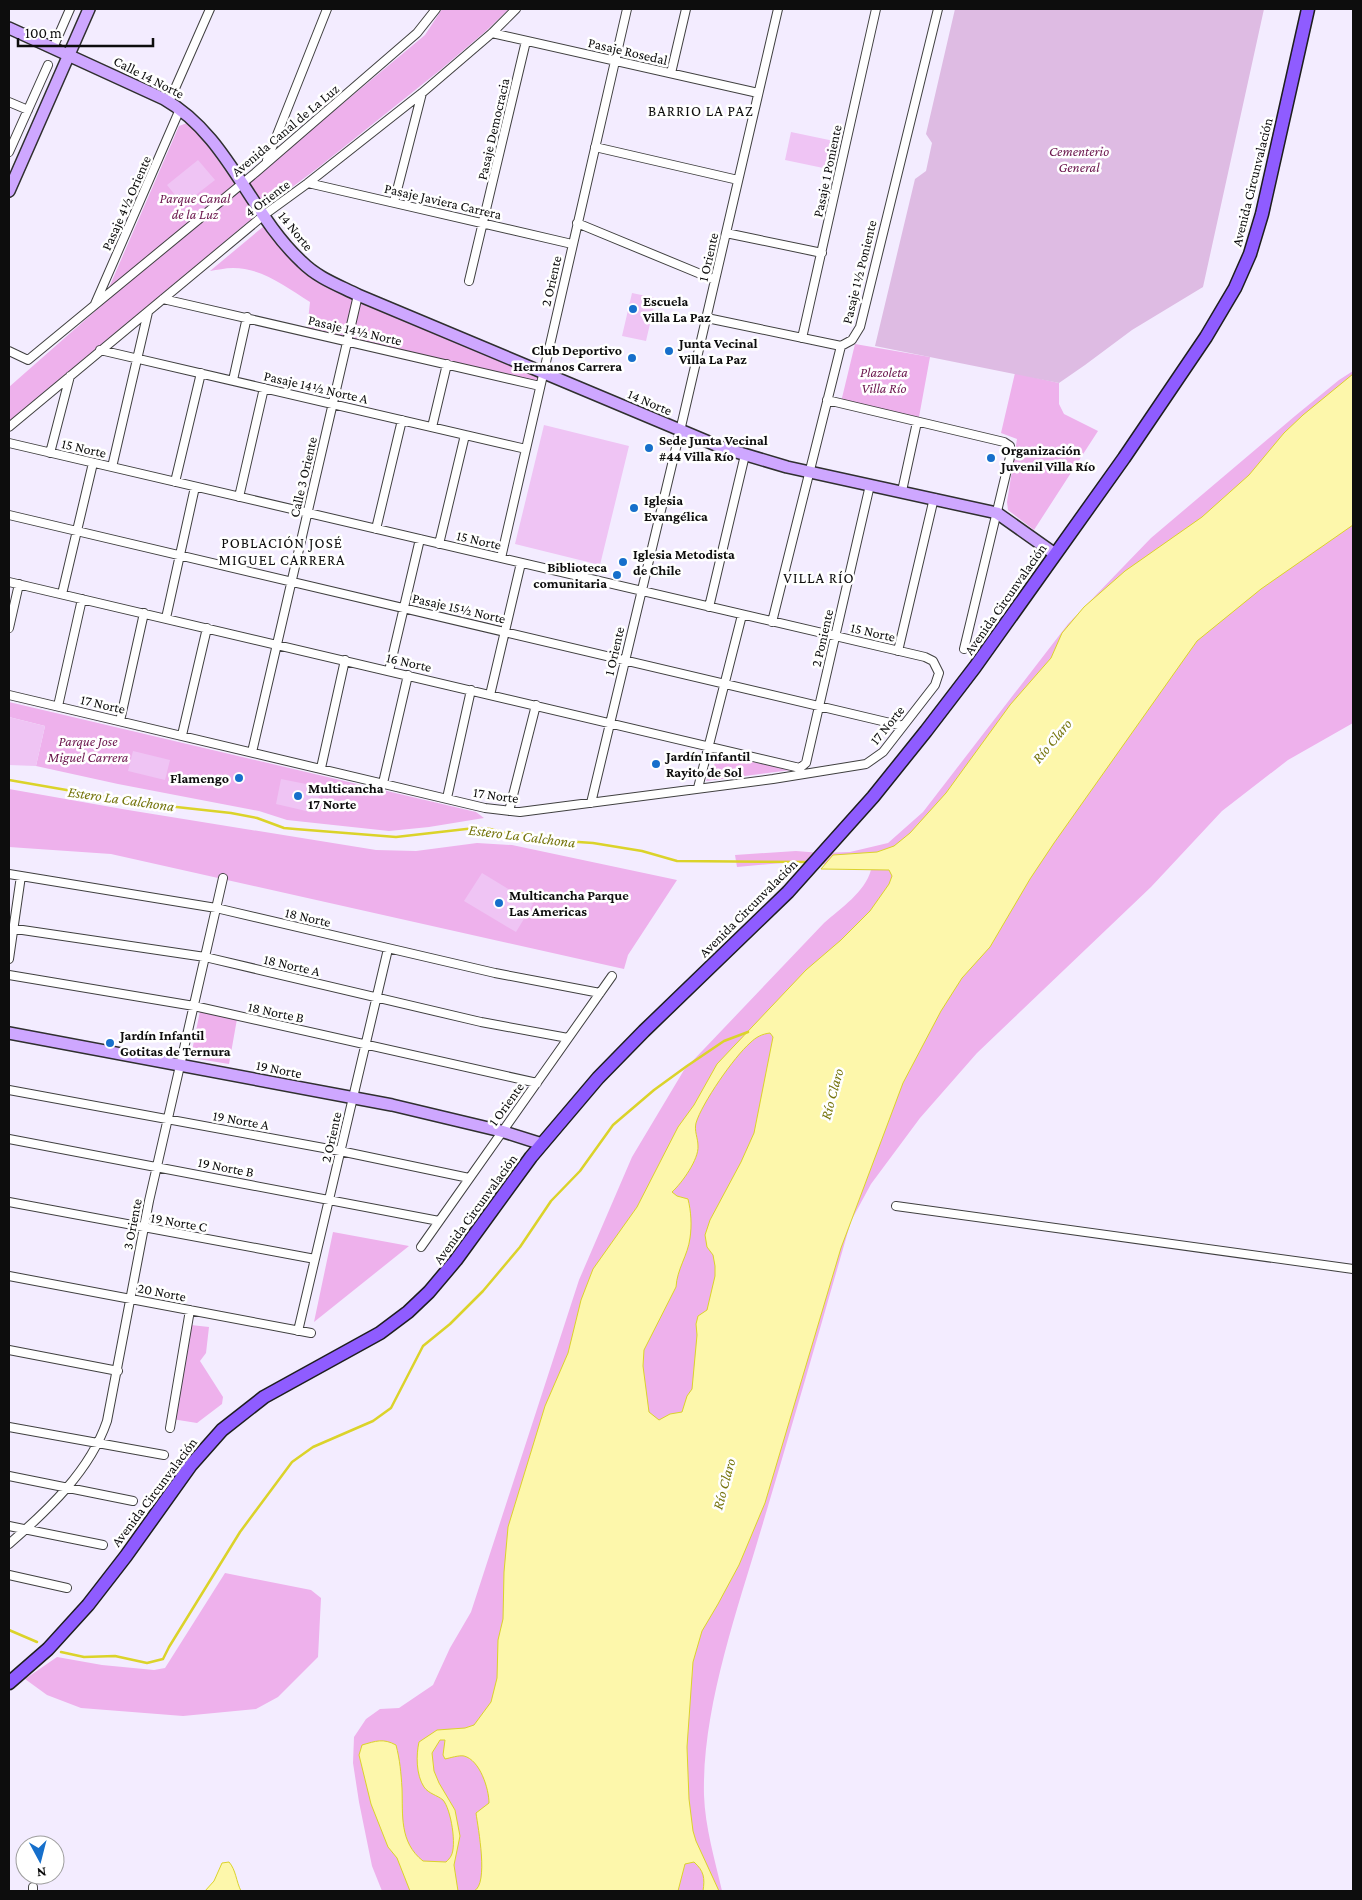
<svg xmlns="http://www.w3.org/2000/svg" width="1362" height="1900" font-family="'Crimson Pro',serif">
  <rect width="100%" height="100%" fill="#f3ecff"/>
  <!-- green -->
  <path fill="#eeb1ec" d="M442,9h67l-23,22 -47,40 -120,96 -48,36 -262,218v-34l92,-81 78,-180 8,-3 14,13 38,54 186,-155z
    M270,221l40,53 229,100 -2,9 -230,-53 3,-28c-24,-15 -48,-34 -77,-34 -8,0 -16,2 -23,3z
    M855,344l75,13 -11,60 -78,-15z
    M1353,371v352l-65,37 -66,51 -71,76 -174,166 -57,65 -49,66 -20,37c-30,104 -60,209 -91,312 -24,81 -58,177 -56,262 1,32 11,65 18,96h-340l-10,-25 -13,-64 -6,-39 1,-26 12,-18 14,-10 19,-1 34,-23 17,-37 21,-36 108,-332 53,-123 52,-87 140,-147c17,-15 41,-31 47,-53l-36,-5 -42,-3 -56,5 -2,-12 61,-4 25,2 29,-1 38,-9 35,-31 145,-188 83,-86 144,-122 44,-36z
    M1015,373l44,10v21l5,10 34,17 -64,99 -26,-20 -1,-8 10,-63 -16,-6z
    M9,702l467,110 8,6 -55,9 -40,4 -102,-11 -28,-9 -141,-27 -82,-18 9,-40 -36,-9z
    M719,755l72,15 -85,11z
    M9,789l119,21 248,40 40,1 61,-8 35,2 165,35 -49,75 -4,14 -513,-115 -102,-7z
    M200,1011l37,8 -8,45 -37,-6 -1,-2z
    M333,1232l76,14 -95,76z
    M191,1325l18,2 -3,26 -6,8 23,36 -1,7 -25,19 -25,-4z
    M225,1573l86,17 10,8 -3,59 -40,40 -22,12 -73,7 -102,-8 -34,-13 -22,-16 32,-22 45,8 52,5 11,-2z"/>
  <!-- cemetery -->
  <path fill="#debbe3" d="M955,9h309l-61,278 -71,43 -47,35 -26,18 -184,-37 40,-167 11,-8 6,-28 -6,-9z"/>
  <!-- pitch -->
  <path fill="#efc4f4" d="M791,132l43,9 -6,28 -43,-9z
    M198,160l17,20 -32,25 -16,-20z
    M632,293l24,5 -10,43 -24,-5z
    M544,425l85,21 -29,119 -85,-21z
    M9,717l36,9 -9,40 -27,-1z
    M133,751l37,9 -5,20 -37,-9z
    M281,779l40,8 -6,26 -39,-9z
    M482,873l51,31 -17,28 -52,-31z"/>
  <!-- water -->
  <path fill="#fdf7ab" stroke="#dbd32a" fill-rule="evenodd" d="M1353,374v151l-92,64 -64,52 -143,202 -24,36 -40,68 -28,31 -21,33 -38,72 -62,165 -76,255 -26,62 -21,39 -16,27 -9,31 -6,85 2,52 4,32 3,10 23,50h-16c2,-13 1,-20 -9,-29l-9,2 -7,27h-204c15,-7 4,-63 2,-78l13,-10c0,-14 -9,-43 -25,-47 -5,-1 -14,2 -19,3l-2,-4 2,-15h-5l-8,13 2,18 5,12 16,27 5,26 -6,29 4,26h-48l-13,-33 -9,-11 -17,-43 -12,-49 3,-10c14,-4 21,-7 34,0 4,15 5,28 6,43 1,27 -3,54 21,73l23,1c2,-2 4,-4 5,-6 6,-10 0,-47 -8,-56 -6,-5 -14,-6 -19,-13 -8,-12 -8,-32 -5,-45l18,-12 28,-2 9,-3 17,-23 6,-24 1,-38 5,-21 1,-47 4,-45 37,-121 23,-53 13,-53 12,-31 44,-62 41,-80 16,-22 23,-41 89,-94 35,-30 29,-29 19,-27 3,-8 -3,-6 -68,-1 12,-14 44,-3 17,-6 16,-13 36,-40 64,-88 41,-47 11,-25 22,-26 41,-36 77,-54 47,-42 35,-42 19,-18zM770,1033l3,4 -19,96 -13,29 -31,58 -5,15 2,12 6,8 2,11v10l-8,34 -9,6 -2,8 1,11 -5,54 -5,7 -5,16 -12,2 -11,6 -10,-8 -6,-46 1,-16 32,-63c1,-18 12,-32 14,-49 2,-13 1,-27 -2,-39l-11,-3 -5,-4c10,-9 27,-33 26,-46 0,-8 -4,-15 -2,-23 6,-20 38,-66 54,-80 6,-6 12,-9 20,-10z
    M229,1862c7,8 7,19 12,29h-36l9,-10 8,-18z"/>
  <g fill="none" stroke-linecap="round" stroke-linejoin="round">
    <!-- stream -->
    <path stroke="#dbd32a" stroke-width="2.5" d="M9,780l92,16 21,5 109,12 26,5 27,10 11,1 101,8 79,-9 15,1 15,4 24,1 20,6 44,3 49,8 35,10 133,1
      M9,1630l28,12
      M61,1652l23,5 31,-1 32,7 16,-4 6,-12 71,-115 52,-70 21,-15 60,-26 18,-13 32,-62 27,-22 33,-33 37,-44 31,-46 29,-30 33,-46 41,-35 33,-24 37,-25 24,-9"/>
    <!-- street casing -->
    <g stroke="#404040" stroke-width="10">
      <path id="street" d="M492,33l266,60
        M53,48l17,-39
        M671,73l15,-64
        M9,102l19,8
        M169,102l41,-93
        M595,147l143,33
        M9,152l39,-87
        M267,160l60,-151
        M308,183l264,61
        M394,202l28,-109
        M577,223l138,57
        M726,233l96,20
        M469,281l57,-240
        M163,299l377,87
        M95,304l85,-195
        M707,318l134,28
        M802,338l74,-329
        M100,350l426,99
        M9,351l19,9 227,-187 162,-140 19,-24
        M233,380l14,-63
        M827,400l177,42 6,4 1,7 -47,196
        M9,427l255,-212 44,-32 114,-90 70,-60 24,-24
        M432,427l15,-63
        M9,443l916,214 8,4 6,12 -4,12 -52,67 -17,12 -93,15 -253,33 -35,-4 -476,-113
        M50,453l20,-77
        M112,467l36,-155
        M175,482l26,-109
        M902,491l15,-69
        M239,497l25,-109
        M9,515l894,211
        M376,529l26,-109
        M439,544l26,-109
        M501,558l126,-549
        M9,582l791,186 6,-5 64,-278
        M62,594l31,-131
        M709,607l36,-152
        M166,618l29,-131
        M772,622l69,-276 11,-6 8,-13 78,-318
        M9,628l10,-44
        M898,651l36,-153
        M389,671l31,-132
        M490,695l31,-132
        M58,706l24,-107
        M120,721l24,-108
        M182,735l25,-107
        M252,752l106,-457
        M321,768l24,-108
        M383,783l25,-108
        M698,788l44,-173
        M447,798l24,-108
        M591,803l89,-372 98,-422
        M509,811l27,-106
        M9,874l207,34 279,65 105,20
        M9,928l196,29 276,65 87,16
        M9,959l12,-83
        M9,975l185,31 343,77
        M9,1090l331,61 129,27
        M9,1139l430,82
        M9,1202l306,57
        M896,1206l457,63
        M421,1247l191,-271
        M9,1276l302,57
        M298,1331l90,-382
        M9,1350l109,21
        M9,1427l155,28
        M170,1428l20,-118
        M9,1476l124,25
        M9,1526l94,19
        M9,1544c39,-34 81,-73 98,-123l42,-220 74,-323
        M9,1575l58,13
        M33,1891v-4"/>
    </g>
    <!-- secondary casing -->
    <g stroke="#2f2f2f" stroke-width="14">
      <path id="secondary" d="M9,28l155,71c65,37 85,114 138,163 16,16 36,23 56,33l365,153 64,19 210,46 58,41
        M9,191l80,-182
        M9,1033l383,72 109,26 41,13"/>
    </g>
    <!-- primary casing -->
    <g stroke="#1e1e1e" stroke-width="15">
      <path id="primary" d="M9,1683l39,-34 40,-44 38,-49 65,-91 31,-35 42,-33 116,-64 28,-21 21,-20 27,-32 75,-103 67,-79 46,-47 144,-139 85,-95 53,-66 49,-64 149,-209 82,-121 29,-49 15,-34 12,-40 46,-205"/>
    </g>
    <!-- street -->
    <use href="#street" stroke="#fff" stroke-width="8"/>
    <!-- secondary -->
    <use href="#secondary" stroke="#cea7ff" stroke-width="11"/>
    <!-- primary -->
    <use href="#primary" stroke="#8f5cff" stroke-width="12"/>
  </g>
  <!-- markers -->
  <g fill="#166fcb" stroke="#fff" stroke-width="2">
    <circle cx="633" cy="309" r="5"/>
    <circle cx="669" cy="351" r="5"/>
    <circle cx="632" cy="358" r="5"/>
    <circle cx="649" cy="448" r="5"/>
    <circle cx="991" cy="458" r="5"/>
    <circle cx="634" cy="508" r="5"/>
    <circle cx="623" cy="562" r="5"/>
    <circle cx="617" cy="575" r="5"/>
    <circle cx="656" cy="764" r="5"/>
    <circle cx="239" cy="778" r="5"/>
    <circle cx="298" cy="796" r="5"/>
    <circle cx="499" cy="903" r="5"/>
    <circle cx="110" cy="1043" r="5"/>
  </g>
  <g text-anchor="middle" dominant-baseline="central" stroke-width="5" stroke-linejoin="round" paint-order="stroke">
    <!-- street labels -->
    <g font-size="14" fill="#0d0d0d" stroke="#fff">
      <text transform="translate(628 51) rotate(13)">Pasaje Rosedal</text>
      <text transform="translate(149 77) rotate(27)">Calle 14 Norte</text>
      <text transform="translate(493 129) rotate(-77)">Pasaje Democracia</text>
      <text transform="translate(285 130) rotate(-40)">Avenida Canal de La Luz</text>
      <text transform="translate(827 171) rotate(-78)">Pasaje 1 Poniente</text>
      <text transform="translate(1252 182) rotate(-76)">Avenida Circunvalación</text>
      <text transform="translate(267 198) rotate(-37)">4 Oriente</text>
      <text transform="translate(443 201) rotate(13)">Pasaje Javiera Carrera</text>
      <text transform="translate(126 203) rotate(-66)">Pasaje 4½ Oriente</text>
      <text transform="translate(296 231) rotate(51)">14 Norte</text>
      <text transform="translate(708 257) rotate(-77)">1 Oriente</text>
      <text transform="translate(859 272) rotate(-76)">Pasaje 1½ Poniente</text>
      <text transform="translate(551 281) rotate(-77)">2 Oriente</text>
      <text transform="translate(355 330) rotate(13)">Pasaje 14½ Norte</text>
      <text transform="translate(316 387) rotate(13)">Pasaje 14½ Norte A</text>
      <text transform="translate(650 402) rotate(23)">14 Norte</text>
      <text transform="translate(84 448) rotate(13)">15 Norte</text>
      <text transform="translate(303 477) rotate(-77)">Calle 3 Oriente</text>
      <text transform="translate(479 540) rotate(13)">15 Norte</text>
      <text transform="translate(1005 599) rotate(-55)">Avenida Circunvalación</text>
      <text transform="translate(459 608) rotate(13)">Pasaje 15½ Norte</text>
      <text transform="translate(873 632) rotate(13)">15 Norte</text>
      <text transform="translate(822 638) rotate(-77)">2 Poniente</text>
      <text transform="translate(614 651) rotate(-77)">1 Oriente</text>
      <text transform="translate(409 662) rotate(13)">16 Norte</text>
      <text transform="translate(103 704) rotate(13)">17 Norte</text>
      <text transform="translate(887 725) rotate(-51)">17 Norte</text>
      <text transform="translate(496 795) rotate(8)">17 Norte</text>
      <text transform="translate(748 908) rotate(-45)">Avenida Circunvalación</text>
      <text transform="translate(308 917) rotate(13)">18 Norte</text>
      <text transform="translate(292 965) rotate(13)">18 Norte A</text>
      <text transform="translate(276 1012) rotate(12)">18 Norte B</text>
      <text transform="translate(279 1069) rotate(11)">19 Norte</text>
      <text transform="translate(506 1104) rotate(-54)">1 Oriente</text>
      <text transform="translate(241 1120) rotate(10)">19 Norte A</text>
      <text transform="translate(331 1137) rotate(-77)">2 Oriente</text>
      <text transform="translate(226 1167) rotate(11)">19 Norte B</text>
      <text transform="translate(475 1209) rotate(-54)">Avenida Circunvalación</text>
      <text transform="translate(179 1222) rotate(10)">19 Norte C</text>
      <text transform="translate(132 1224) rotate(-79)">3 Oriente</text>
      <text transform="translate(162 1292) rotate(11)">20 Norte</text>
      <text transform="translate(154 1492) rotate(-53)">Avenida Circunvalación</text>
    </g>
    <!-- park labels -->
    <g font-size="14" font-style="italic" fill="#6b164d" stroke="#fff">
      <text x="1079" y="151">Cementerio<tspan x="1079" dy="16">General</tspan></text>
      <text x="195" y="198">Parque Canal<tspan x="195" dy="16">de la Luz</tspan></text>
      <text x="884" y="372">Plazoleta<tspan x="884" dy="16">Villa Río</tspan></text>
      <text x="88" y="741">Parque Jose<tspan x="88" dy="16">Miguel Carrera</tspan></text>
    </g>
    <!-- poi labels -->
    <g font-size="14" font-weight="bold" fill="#0d0d0d" stroke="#fff" text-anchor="start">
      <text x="643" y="301">Escuela<tspan x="643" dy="16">Villa La Paz</tspan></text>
      <text x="679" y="343">Junta Vecinal<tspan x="679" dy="16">Villa La Paz</tspan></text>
      <text x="622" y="350" text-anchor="end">Club Deportivo<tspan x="622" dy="16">Hermanos Carrera</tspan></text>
      <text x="659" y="440">Sede Junta Vecinal<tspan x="659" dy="16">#44 Villa Río</tspan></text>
      <text x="1001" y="450">Organización<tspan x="1001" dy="16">Juvenil Villa Río</tspan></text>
      <text x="644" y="500">Iglesia<tspan x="644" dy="16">Evangélica</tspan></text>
      <text x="633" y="554">Iglesia Metodista<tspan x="633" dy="16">de Chile</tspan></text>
      <text x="607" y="567" text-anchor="end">Biblioteca<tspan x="607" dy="16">comunitaria</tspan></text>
      <text x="666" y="756">Jardín Infantil<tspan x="666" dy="16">Rayito de Sol</tspan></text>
      <text x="229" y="778" text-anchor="end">Flamengo</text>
      <text x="308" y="788">Multicancha<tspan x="308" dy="16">17 Norte</tspan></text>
      <text x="509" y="895">Multicancha Parque<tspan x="509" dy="16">Las Americas</tspan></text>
      <text x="120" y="1035">Jardín Infantil<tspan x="120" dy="16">Gotitas de Ternura</tspan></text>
    </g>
    <!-- neighbourhood labels -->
    <g font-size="15" letter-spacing="1" fill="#0d0d0d" stroke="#fff">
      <text x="701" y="111">BARRIO LA PAZ</text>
      <text x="282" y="543">POBLACIÓN JOSÉ<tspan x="282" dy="17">MIGUEL CARRERA</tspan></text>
      <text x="819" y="578">VILLA RÍO</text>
    </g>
    <!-- water labels -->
    <g font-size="15" font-style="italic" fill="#75740c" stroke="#fff">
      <text transform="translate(1052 741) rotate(-50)">Río Claro</text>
      <text transform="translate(121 799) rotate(8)">Estero La Calchona</text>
      <text transform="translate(522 836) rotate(7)">Estero La Calchona</text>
      <text transform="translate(832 1094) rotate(-75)">Río Claro</text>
      <text transform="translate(724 1484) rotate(-75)">Río Claro</text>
    </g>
  </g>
  <!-- border -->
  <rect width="1362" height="1900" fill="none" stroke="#0d0d0d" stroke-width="20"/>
  <!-- north arrow -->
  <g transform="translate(40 1860) rotate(173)"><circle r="24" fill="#ffffff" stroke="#9e9e9e"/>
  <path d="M0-4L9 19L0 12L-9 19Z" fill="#166fcb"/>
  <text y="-8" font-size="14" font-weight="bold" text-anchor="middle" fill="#0d0d0d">N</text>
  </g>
  <!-- scale -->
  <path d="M18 38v8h135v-8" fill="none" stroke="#0d0d0d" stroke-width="2.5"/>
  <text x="25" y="38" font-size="15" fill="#0d0d0d" stroke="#ffffff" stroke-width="4" paint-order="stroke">100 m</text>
</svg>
